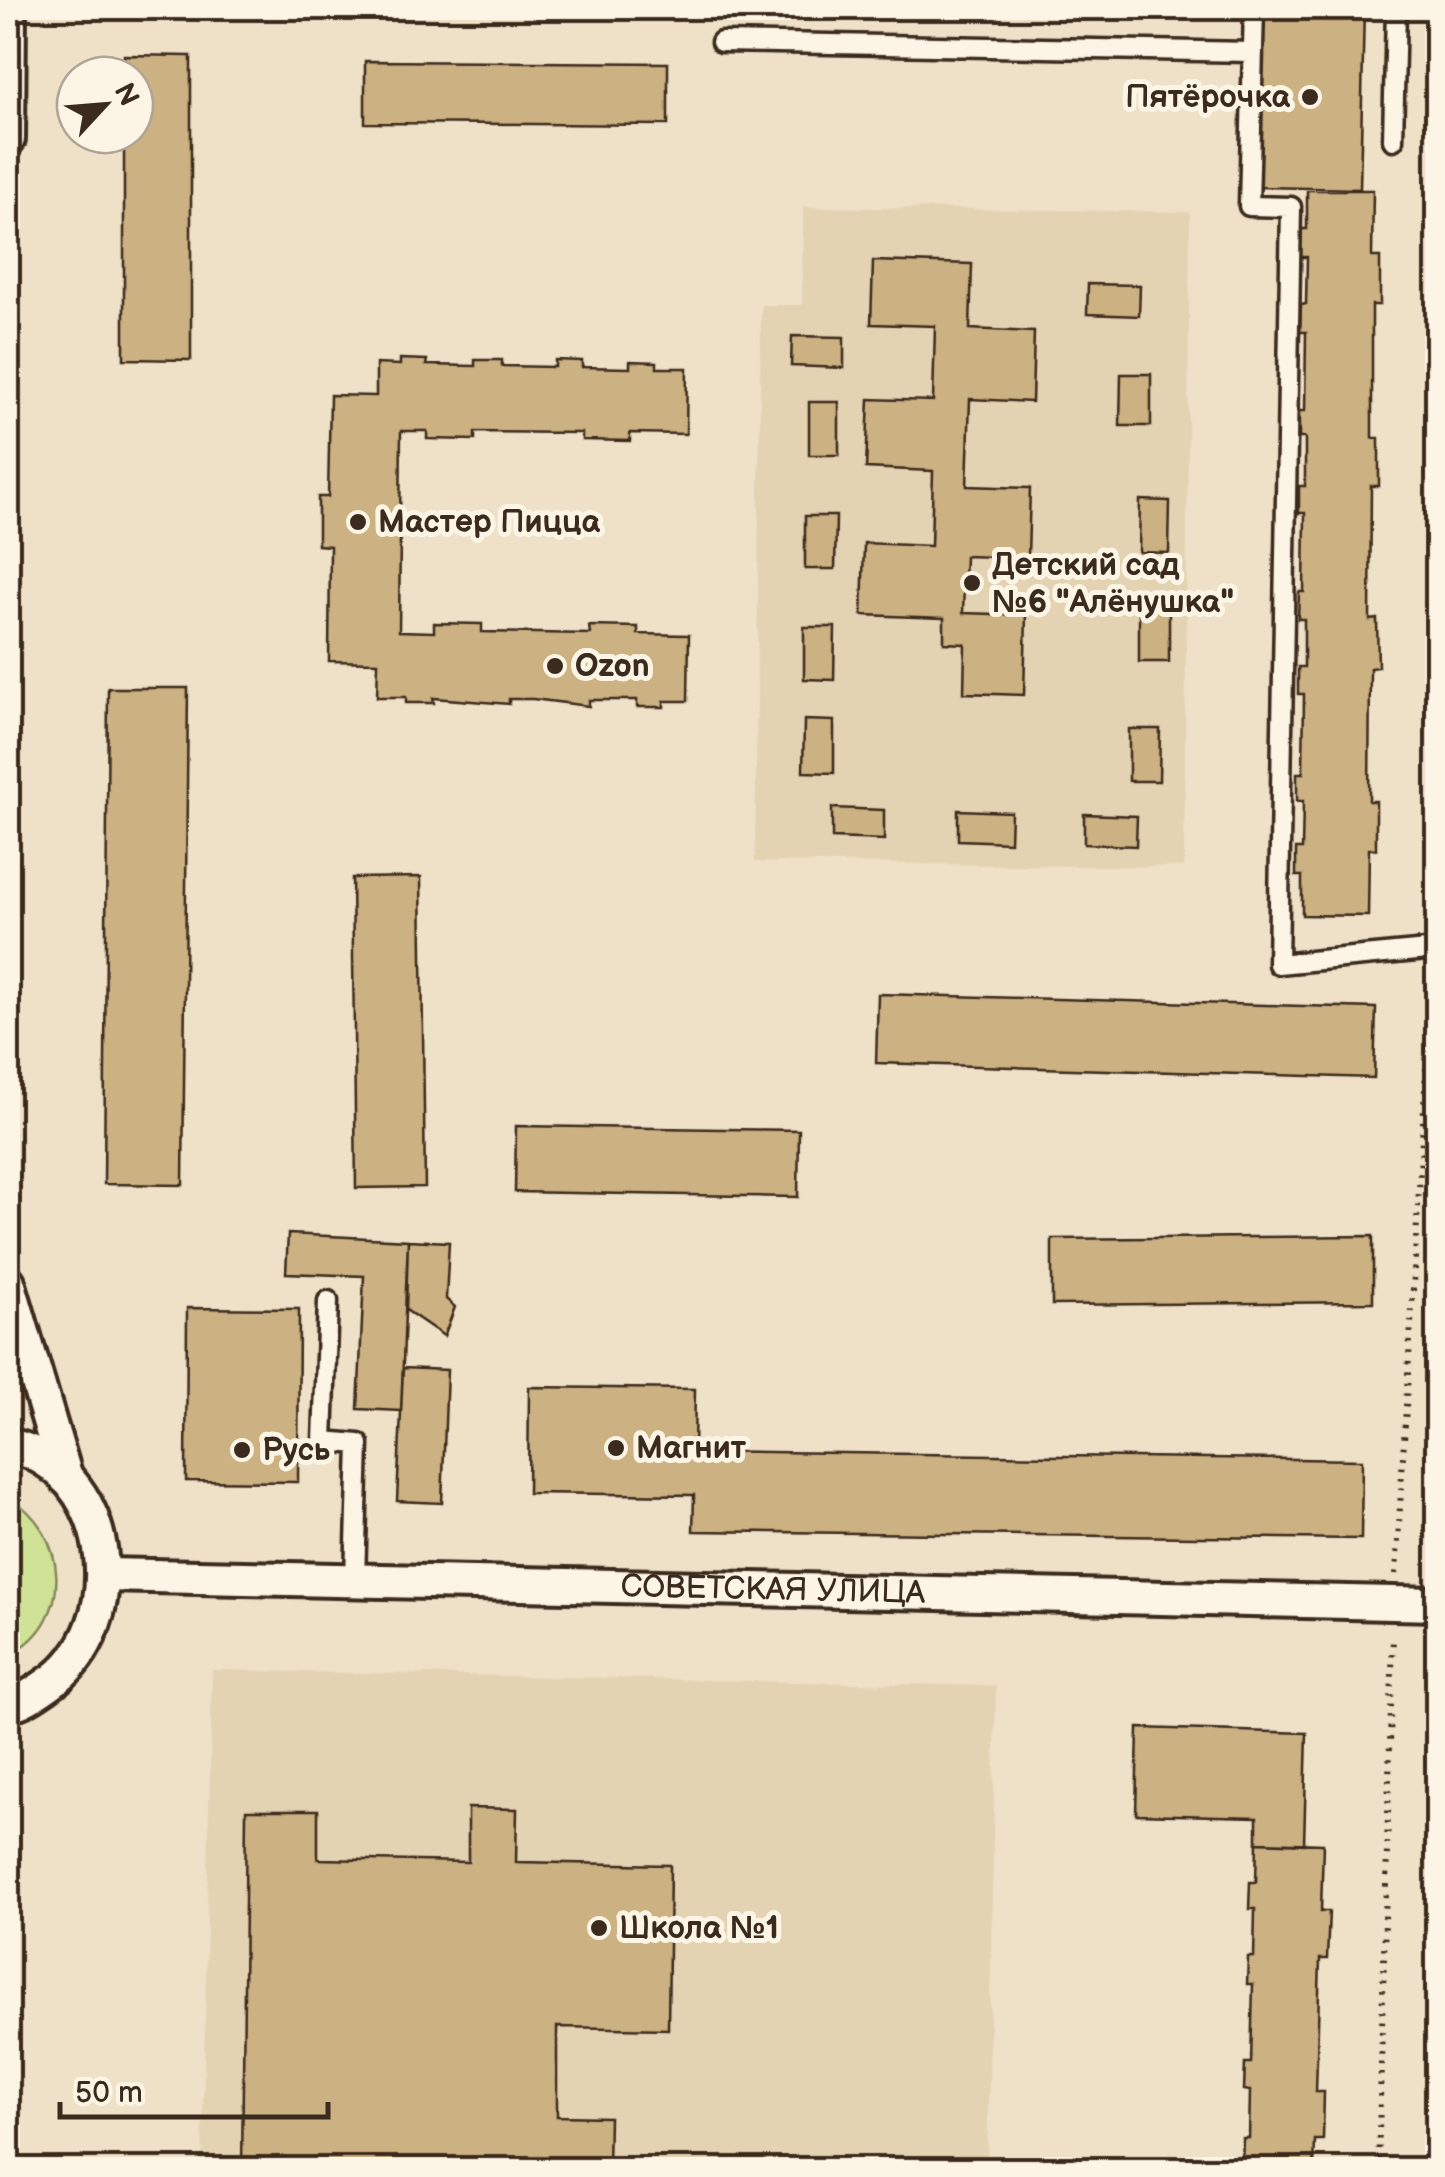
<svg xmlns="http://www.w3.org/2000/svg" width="1445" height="2177" font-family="'Balsamiq Sans',sans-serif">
  <rect width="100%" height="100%" fill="#eee1c7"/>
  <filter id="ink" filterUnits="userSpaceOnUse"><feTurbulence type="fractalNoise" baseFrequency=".01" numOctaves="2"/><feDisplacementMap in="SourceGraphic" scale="20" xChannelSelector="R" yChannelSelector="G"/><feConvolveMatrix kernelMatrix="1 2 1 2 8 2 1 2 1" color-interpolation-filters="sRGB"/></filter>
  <g filter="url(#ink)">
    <!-- built -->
    <path fill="#e4d3b2" d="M803,207l387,5 -6,655 -429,-5 6,-557h41z
      M212,1670l784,16 -9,483 -785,1z"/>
    <!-- green -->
    <path fill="#d0e296" stroke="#86865a" stroke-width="2.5" d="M8,1497c60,33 69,126 0,158z"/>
    <!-- building -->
    <path fill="#ccb182" stroke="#3b2a1e" stroke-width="2.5" d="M727,8h498v8z
      M1260,8h104l-4,181 -103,-2z
      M124,55l67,1v304l-67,-1v-224h11v-60h-11z
      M365,61l303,2v62l-303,-2z
      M1307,190h66l-1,67h8v48h-8v133h7v48h-8l-1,134 7,-1 1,48 -8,1 -1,133h7v48h-7l-1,67 -66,-1v-39h-6v-27h6l1,-48h-6v-28h6l1,-79h-6v-27h6v-48h-6l1,-27h5l1,-79h-6v-27h6v-48h-6v-27h6l1,-79h-6l1,-27 5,-1 1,-47h-6v-28h6z
      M873,261l99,3 -2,65 64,3 -2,70 -62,-3 -3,87 63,2 -2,70 -63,-2 -2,57 63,2 -2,80 -60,-2 1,-49 -21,-1v-25l-82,-3 2,-72 67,3 2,-75 -67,-3 3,-69 64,2 2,-75 -64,-2z
      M1088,284l52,1 -1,31 -52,-2z
      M792,336l52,1v31l-53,-2z
      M400,359l27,1 -1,5 49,1v-6h27v6l53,1v-7l27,1v6l48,1v-7l27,1v6h30l-1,66 -56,-1v8l-48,-1v-7l-107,-1v8l-48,-1v-8h-26l-2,200 35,1v-9l48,1v8l108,2 -1,-8 49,1v7l51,1 -1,66h-24v6h-27v-7h-48v6l-56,-7h-24v5l-76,-6 1,5h-28v-6h-29l1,-35 -49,-1 1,-115 -12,-1v-48h10l2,-102 46,1v-32l24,1z
      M1121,374h30v52h-31z
      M809,402h30v53h-30z
      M1140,500l30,1 -1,52 -30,-1z
      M805,516h31l-1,53h-30z
      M1139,609l30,1v52h-30z
      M804,627h31l-1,53 -30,-1z
      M108,688h80l-5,497 -79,-1z
      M804,720l30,1v52l-31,-1z
      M1129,729h31l-1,52h-30z
      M832,808l52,2v30l-52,-2z
      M958,810l53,2 -1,30 -52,-2z
      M1084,814l53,2 -1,30 -52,-2z
      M421,877l4,310 -69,1 -4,-310z
      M878,994l498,14 -2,70 -498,-15z
      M516,1126l283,4 -1,67 -283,-5z
      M288,1234l120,6 -7,171 -43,-2 6,-133 -78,-3z
      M1373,1236v66l-321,3v-66z
      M408,1240l41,2 -3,57 9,8 -11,29 -38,-26z
      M187,1308l112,1 -1,173 -112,-1z
      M403,1368l44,2 -5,133 -45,-2z
      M529,1387l166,2 -1,62 668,9 -1,79 -668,-8 1,-36 -166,-2z
      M1138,1728l169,5 -3,111 -47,-2v-25l-121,-3z
      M468,1808l49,1 -1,53 154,3 -2,164 -111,-2v89l52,1 -1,53h-366l4,-360h72v49l150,3z
      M1257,1842l66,2 -2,67h8l-2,48h-7l-4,133h8l-1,48h-8l-1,30h-66l-6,-5 1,-27h6l1,-47 -6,-1 1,-27h6l2,-79h-6l1,-27h6l1,-48h-6l1,-27h6z"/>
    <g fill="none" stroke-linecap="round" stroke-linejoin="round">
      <!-- service casing -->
      <g stroke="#3b2a1e" stroke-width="25">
        <path id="service" d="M1254,8l-5,198 42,1 -13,757 160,-15
          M721,42l530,10
          M1393,140l3,-132
          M328,1301l-5,140 36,3 -4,135"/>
      </g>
      <!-- minor casing -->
      <g stroke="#3b2a1e" stroke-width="40">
        <g id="minor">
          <path d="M8,139l1,-131"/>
          <path d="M8,1282l58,196"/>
          <path d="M8,1445c107,22 126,181 40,239 -13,9 -25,18 -40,21"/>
          <path id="s1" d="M105,1575l1333,29"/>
        </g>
      </g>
      <!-- path -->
      <path stroke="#3b2a1e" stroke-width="6" stroke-dasharray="2.5 8" stroke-linecap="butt" d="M1434,925l4,-185
        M1396,1574l36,-602
        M1378,2170l15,-534"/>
      <!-- service -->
      <use href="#service" stroke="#fcf5e5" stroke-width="18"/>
      <!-- minor -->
      <use href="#minor" stroke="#fcf5e5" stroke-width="32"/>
    </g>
  </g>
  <!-- markers -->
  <g fill="#3b2a1e" stroke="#fcf5e5" stroke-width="4">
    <circle cx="1310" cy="97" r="10"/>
    <circle cx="358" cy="522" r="10"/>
    <circle cx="972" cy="583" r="10"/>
    <circle cx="555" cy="666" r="10"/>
    <circle cx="616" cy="1448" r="10"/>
    <circle cx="242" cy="1450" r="10"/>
    <circle cx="599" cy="1928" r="10"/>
  </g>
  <g text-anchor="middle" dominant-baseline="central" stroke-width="10" stroke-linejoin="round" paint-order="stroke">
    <!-- poi labels -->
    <g font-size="32" font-weight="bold" fill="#3b2a1e" stroke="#fcf5e5" text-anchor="start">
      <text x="1290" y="97" text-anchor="end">Пятёрочка</text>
      <text x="378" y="522">Мастер Пицца</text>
      <text x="992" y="565">Детский сад<tspan x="992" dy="37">№6 "Алёнушка"</tspan></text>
      <text x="575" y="666">Ozon</text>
      <text x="636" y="1448">Магнит</text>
      <text x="262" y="1450">Русь</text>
      <text x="619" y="1928">Школа №1</text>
    </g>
    <!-- street labels -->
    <g font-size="32" fill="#3b2a1e" stroke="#fcf5e5">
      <text stroke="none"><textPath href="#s1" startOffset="668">СОВЕТСКАЯ УЛИЦА</textPath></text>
    </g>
  </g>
  <!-- margin -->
  <rect width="1445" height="2177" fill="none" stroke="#fcf5e5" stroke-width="40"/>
  <rect x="20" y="20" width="1405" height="2137" fill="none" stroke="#3b2a1e" stroke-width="4" filter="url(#ink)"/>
  <!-- north arrow -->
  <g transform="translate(105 105) rotate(64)"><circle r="48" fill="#fcf5e5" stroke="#afa495" stroke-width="2.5"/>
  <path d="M0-8L18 38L0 25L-18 38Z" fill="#3b2a1e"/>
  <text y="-15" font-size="28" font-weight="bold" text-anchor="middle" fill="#3b2a1e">N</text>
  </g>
  <!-- scale -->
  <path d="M60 2102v15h268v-15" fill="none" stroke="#3b2a1e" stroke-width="5"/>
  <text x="75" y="2102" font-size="30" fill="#3b2a1e" stroke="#fcf5e5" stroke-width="8" paint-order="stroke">50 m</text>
</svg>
